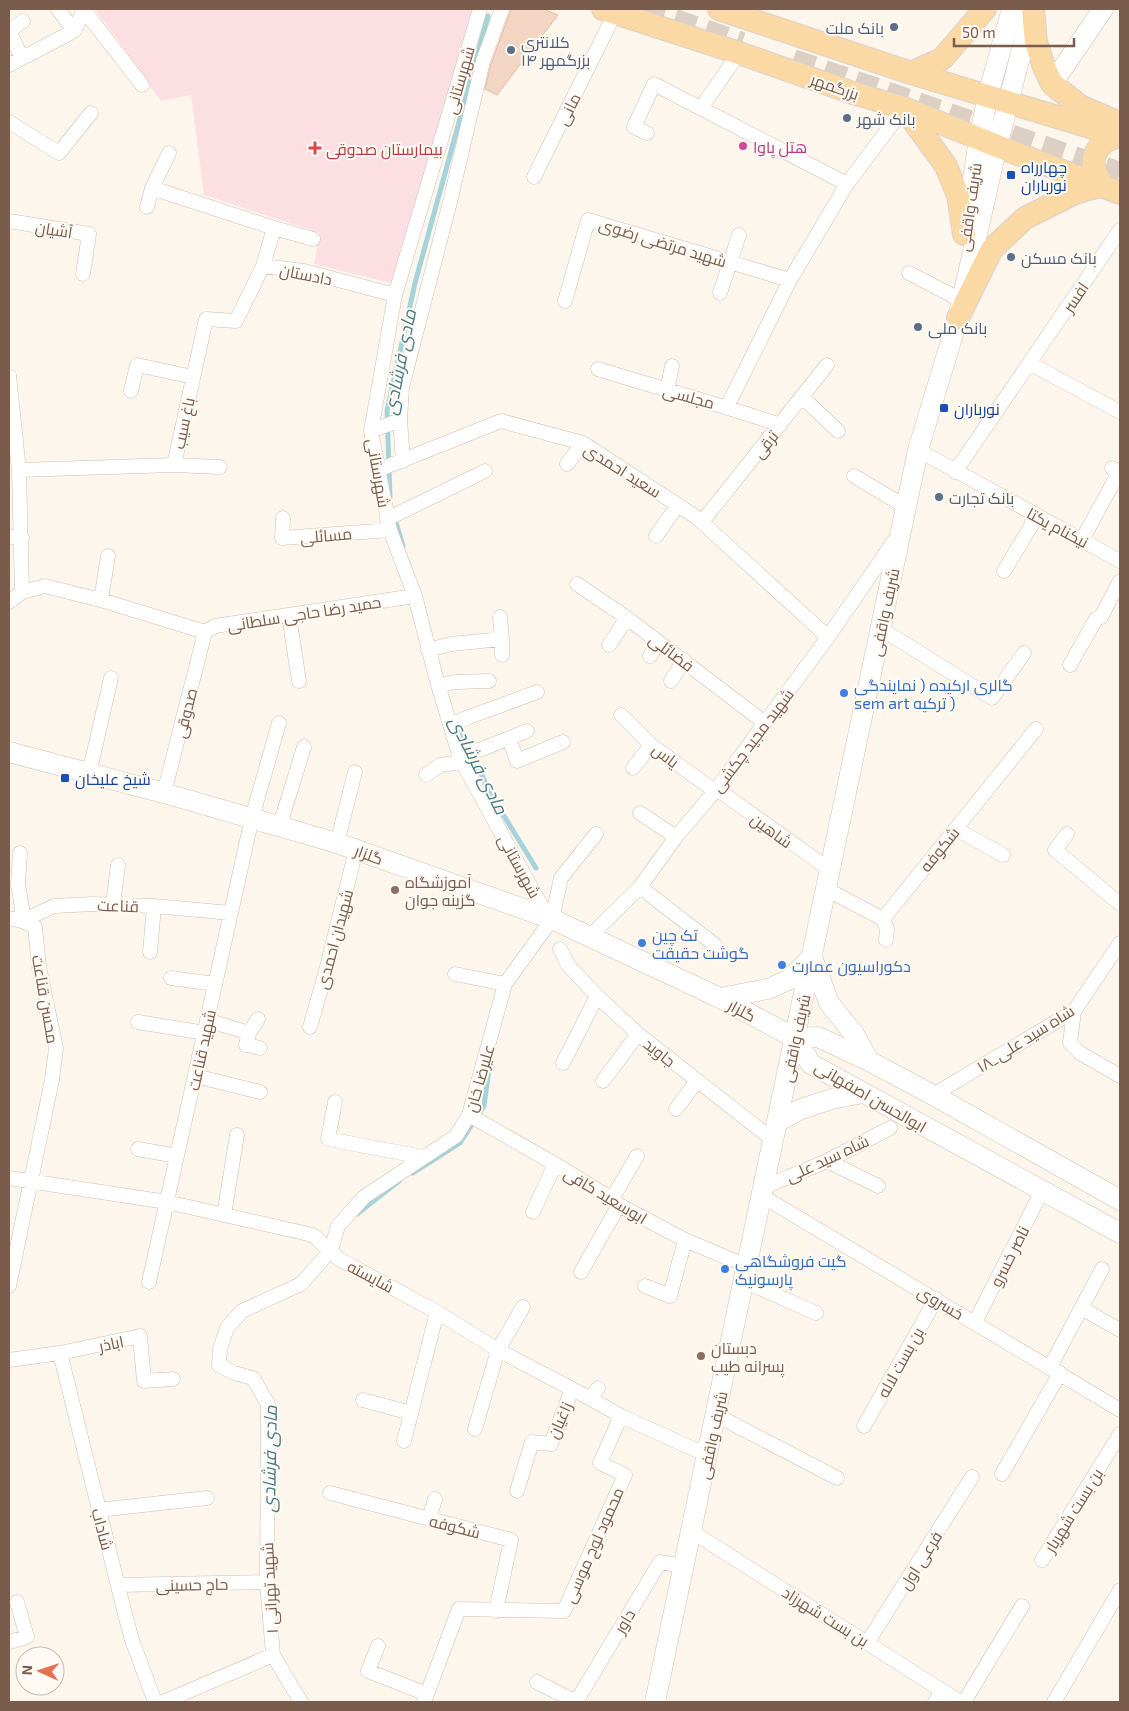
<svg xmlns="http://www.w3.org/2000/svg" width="1129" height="1711" font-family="'Exo 2',Cairo,sans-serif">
  <rect width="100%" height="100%" fill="#fdf6ec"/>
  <!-- medical -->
  <path fill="#fbdfe3" d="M96,9h376l-66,229 -15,45 -77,-19 6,-31 -116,-38 -13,-100 -30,6 -21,-28 -22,-33 -23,-30z"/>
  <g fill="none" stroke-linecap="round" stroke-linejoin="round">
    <!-- stream -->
    <path stroke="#a5d3da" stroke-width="5" d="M390,498l-3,-87 28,-128 73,-267
      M394,516l9,30
      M457,724l36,74 43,70
      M413,1173l47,-30 24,-37 6,-44
      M357,1214l42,-33"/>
  </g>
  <!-- building -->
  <path fill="#f3d5c3" stroke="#e6bba3" d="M511,9h32l15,6 -61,80 -12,-6 6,-25z"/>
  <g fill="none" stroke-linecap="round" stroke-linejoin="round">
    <!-- primary-tunnel -->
    <path stroke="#dcd0c4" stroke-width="22" stroke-dasharray="22 11" stroke-linecap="butt" d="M643,9l99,34
      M793,60l327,113"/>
    <!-- street casing -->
    <g stroke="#d1beb0" stroke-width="15">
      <path id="street" d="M58,9l16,22
        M480,9l-85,286 -24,136 19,99 25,66 23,89 21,69 3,8 86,156
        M84,10l58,75
        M22,58l-13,-27 14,-10
        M9,65l65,-34 10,-22
        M701,108l38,-55
        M9,122l50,31 32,-40
        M647,133l-13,-6 20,-43 193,100
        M534,177l81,-164
        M147,207l5,-19 17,-35
        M9,221l80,13 -6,40
        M274,228l39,11
        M263,266l41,5 91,24
        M909,273l46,24
        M720,293l19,-58
        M565,301l23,-81 202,60
        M1029,363l91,49
        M598,369c60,19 122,35 182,56
        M9,376l10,94 3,122 -13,10
        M131,391l6,-26 56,12
        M667,391l5,-25
        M802,397l36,34
        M727,407l63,-127 57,-96 57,-76
        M371,431l29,-11
        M918,450l202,111
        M403,461l-3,-41 2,-33 48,-185 33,-141 19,-52
        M567,464l16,-21
        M174,465l46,2
        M19,470l155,-5 32,-146 30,2 27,-55 11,-38 -122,-40
        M378,470l123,-49 82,22 113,74 132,120
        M955,472l165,-242
        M854,476l52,31
        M283,518l-1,20 108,-8
        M387,519l98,-48
        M702,522l125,-157
        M656,536l22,-31
        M9,537l13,1
        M1082,540l37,-68 -7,-4
        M1004,571l27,-45 3,-12
        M577,584l50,34 138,105
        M22,592l23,-6 56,14 104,32 10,-6 200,-30
        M101,600l7,-44
        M289,616l10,65
        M880,628l112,70 32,-45
        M502,639v16
        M609,645l18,-27
        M428,650l23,-6 51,-5 -2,-22
        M650,656l8,-13
        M1070,665l26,-46 5,-2 19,-36
        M671,681l13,-21
        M438,685l18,-3 33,-1
        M621,715l30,30 64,46 6,1 109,78
        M451,725l18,-8 68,-25
        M509,738l8,23 46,-19
        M459,754l23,-5 45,-18
        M633,768l18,-23
        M89,774l22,-96
        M426,775l14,-10 22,-3
        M164,793l41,-161
        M640,813l36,24
        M280,825l24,-78
        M956,829l47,26
        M1067,834l-12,16 65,54
        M337,843l18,-71
        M640,887l75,58
        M826,889l57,30
        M113,904l5,-39
        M9,918l13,3 32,-15 39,-2 61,2 77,7
        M883,919l153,-190
        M883,919l4,10 -1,11
        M590,936l50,-49 36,-50 39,-46 113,-154 69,-100
        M560,949l8,16 29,31 41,38 135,106
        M150,952l4,-46
        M455,974l50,10
        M171,978l44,6
        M1074,1011l-4,32 10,10 40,23
        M207,1020l42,13 -3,12 14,3
        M138,1022l67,11
        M310,1027l16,-56 30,-121
        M249,1033l9,-14
        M563,1063l34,-67
        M195,1076l65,16
        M603,1081l35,-47
        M933,1095l141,-84 46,-68
        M335,1102l-7,37 95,18
        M676,1109l21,-28
        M469,1115l86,49 57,35 7,6 66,35 62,26
        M138,1149l39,7
        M827,1161l51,25
        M9,1178l158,24 146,33 26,24 98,53 61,38 93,49 30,17 86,39
        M764,1187l63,-26 63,-33
        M762,1196l358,214
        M612,1199l25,-43
        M533,1212l22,-48
        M224,1215l13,-80
        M581,1272l38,-67
        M744,1281l72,32
        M149,1282l103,-464 27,-95
        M9,1286l43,-206 4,-32 -17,-81 -4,-40 -13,-6v-13l-4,-24 2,-31
        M645,1286l25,10 15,-56
        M1081,1308l39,22
        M975,1322l67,-131
        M60,1353l65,261 7,26 23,62
        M9,1360l51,-7 80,-17 4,45 29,-2
        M1050,1367l52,-98
        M591,1399l7,-11
        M363,1400l48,13
        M716,1415l121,63
        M864,1426l72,-127
        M475,1429l23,-79 25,-43
        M404,1441l33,-129
        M1002,1474l58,-101
        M517,1491l15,-49 19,2 21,-55
        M330,1493l181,47 -15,71
        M98,1510l109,-12
        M429,1519l6,-20
        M691,1531l269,171
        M1042,1560l78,-126
        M118,1585l149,-3
        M9,1642l18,-5 -10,-35
        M867,1643l105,-166
        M378,1646l-10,25 59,23
        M537,1682l39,20
        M163,1702l110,-47
        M301,1702l-28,-47 -6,-73 1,-178 -15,-26 -19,-5 -15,-8 1,-16 7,-21 15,-17 59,-27 30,-34 7,-24 26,-29 92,-61 13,-21 36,-131 47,-65 9,-41 35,-44
        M424,1702l35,-93 105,2 61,-136 -25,-12 21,-47
        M576,1702l84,-140 24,4
        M935,1702l7,-11
        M964,1702l58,-96
        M1054,1702l66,-112"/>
    </g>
    <!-- secondary casing -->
    <g stroke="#d6c0b0" stroke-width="21">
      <path id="secondary" d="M1052,84l51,-75
        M966,225l13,-86 9,-44 24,-86
        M9,752l155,41 173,50 215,76 168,79 75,40 23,-1 51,24 64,34 187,105
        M720,998l48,-9 22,-10 22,-22 17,46 25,31 15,27
        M795,1038l16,26 309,169
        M777,1122l24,-13 31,-10 31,-6
        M655,1702l263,-1252 40,-132 39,-172 34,-132"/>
    </g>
    <!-- primary casing -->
    <g stroke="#dad1cd" stroke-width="24">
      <path id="primary" d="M603,9l136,44 114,40 51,15 93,38 123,47
        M719,9l192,64 209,63
        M1033,9l3,33 8,25 8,17 28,22 35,15
        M911,73l31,-14 43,-50
        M904,108l42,58 12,29 6,39
        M958,318l34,-69 33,-31 50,-25 28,-8c-17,-21 -10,-42 16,-49"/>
    </g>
    <!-- street -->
    <use href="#street" stroke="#fff" stroke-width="14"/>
    <!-- secondary -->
    <use href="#secondary" stroke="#fff" stroke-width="20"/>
    <!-- primary -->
    <use href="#primary" stroke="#fbd9a5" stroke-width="22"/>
  </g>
  <!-- markers -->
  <g fill="#5c6f8a" stroke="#fffaf3" stroke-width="2">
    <circle cx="894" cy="27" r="5"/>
    <circle cx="511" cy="50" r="5"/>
    <circle cx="847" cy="118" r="5"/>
    <circle cx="1011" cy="257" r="5"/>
    <circle cx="918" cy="327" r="5"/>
    <circle cx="939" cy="497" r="5"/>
  </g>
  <circle fill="#d1479c" stroke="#fffaf3" stroke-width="2" cx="743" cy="146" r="5"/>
  <path fill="#e0444e" stroke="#fffaf3" stroke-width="2" d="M312.5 140.5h5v5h5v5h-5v5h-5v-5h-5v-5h5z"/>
  <g fill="#1a4fb4" stroke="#fffaf3" stroke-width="2">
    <rect x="1006" y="170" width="10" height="10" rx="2.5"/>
    <rect x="939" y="403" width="10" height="10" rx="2.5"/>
    <rect x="60" y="773" width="10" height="10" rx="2.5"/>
  </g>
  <g fill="#3f7fe0" stroke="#fffaf3" stroke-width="2">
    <circle cx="844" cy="693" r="5"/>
    <circle cx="642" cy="943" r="5"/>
    <circle cx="782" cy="965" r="5"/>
    <circle cx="725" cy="1269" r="5"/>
  </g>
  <g fill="#8d6e63" stroke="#fffaf3" stroke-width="2">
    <circle cx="395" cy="890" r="5"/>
    <circle cx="701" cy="1356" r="5"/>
  </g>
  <g text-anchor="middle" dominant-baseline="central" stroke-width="4" stroke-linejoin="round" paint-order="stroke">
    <!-- service labels -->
    <g font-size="16" fill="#4e5e75" stroke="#fffaf3" text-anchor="start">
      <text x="884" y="27" text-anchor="end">بانک ملت</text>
      <text x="521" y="41">کلانتری<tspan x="521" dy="18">۱۴ بزرگمهر</tspan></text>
      <text x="857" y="118">بانک شهر</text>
      <text x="1021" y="257">بانک مسکن</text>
      <text x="928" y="327">بانک ملی</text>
      <text x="949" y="497">بانک تجارت</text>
    </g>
    <!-- street labels -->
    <g font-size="16" fill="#7a5c4d" stroke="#fffaf3">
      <text transform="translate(459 80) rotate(-74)">شهرستانی</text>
      <text transform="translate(835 86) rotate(19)">بزرگمهر</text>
      <text transform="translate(568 109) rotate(-64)">مانی</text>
      <text transform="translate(969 207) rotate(-82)">شریف واقفی</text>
      <text transform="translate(54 229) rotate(9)">آشیان</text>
      <text transform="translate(663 242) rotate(17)">شهید مرتضی رضوی</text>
      <text transform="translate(306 274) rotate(11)">دادستان</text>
      <text transform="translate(1075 297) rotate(-56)">افسر</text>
      <text transform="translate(689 396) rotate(15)">مجلسی</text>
      <text transform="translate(183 423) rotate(-78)">باغ سیب</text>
      <text transform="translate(765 444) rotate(-51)">ترقی</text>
      <text transform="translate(623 470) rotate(32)">سعید احمدی</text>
      <text transform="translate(379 473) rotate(80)">شهرستانی</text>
      <text transform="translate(1058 527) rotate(28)">نیکنام یکتا</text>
      <text transform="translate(326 535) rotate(-5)">مسائلی</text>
      <text transform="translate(884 612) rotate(-78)">شریف واقفی</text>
      <text transform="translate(304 613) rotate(-9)">حمید رضا حاجی سلطانی</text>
      <text transform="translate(672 652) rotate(37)">فضائلی</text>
      <text transform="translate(185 713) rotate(-76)">صدوقی</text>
      <text transform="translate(752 740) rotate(-53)">شهید مجید چکشی</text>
      <text transform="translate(666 755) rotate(37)">یاس</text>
      <text transform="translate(772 830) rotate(36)">شاهین</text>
      <text transform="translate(939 849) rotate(-51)">شکوفه</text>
      <text transform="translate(369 854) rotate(20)">گلزار</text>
      <text transform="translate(520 866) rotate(61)">شهرستانی</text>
      <text transform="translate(118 905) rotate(2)">قناعت</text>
      <text transform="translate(334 939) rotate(-75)">شهیدان احمدی</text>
      <text transform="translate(46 999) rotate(80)">محسن قناعت</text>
      <text transform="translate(742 1010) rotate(28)">گلزار</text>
      <text transform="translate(795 1038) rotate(-78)">شریف واقفی</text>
      <text transform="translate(1025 1038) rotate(-32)">۱۸_شاه سید علی</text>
      <text transform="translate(201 1050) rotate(-78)">شهید قناعت</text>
      <text transform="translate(660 1052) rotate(38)">جاوید</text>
      <text transform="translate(479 1078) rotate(-74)">علیرضا خان</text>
      <text transform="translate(871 1096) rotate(30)">ابوالحسن اصفهانی</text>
      <text transform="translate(827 1158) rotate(-25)">شاه سید علی</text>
      <text transform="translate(606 1195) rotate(31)">ابوسعید کافی</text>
      <text transform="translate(1009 1256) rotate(-63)">ناصر خسرو</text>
      <text transform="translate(371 1276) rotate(28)">شایسته</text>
      <text transform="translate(941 1302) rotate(31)">خسروی</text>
      <text transform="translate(111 1343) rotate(-12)">اباذر</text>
      <text transform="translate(900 1362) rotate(-61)">بن بست لاله</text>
      <text transform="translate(559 1420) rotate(-66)">زاغیان</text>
      <text transform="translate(712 1435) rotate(-78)">شریف واقفی</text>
      <text transform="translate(1073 1510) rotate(-58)">بن بست شهریار</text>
      <text transform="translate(455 1526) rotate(14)">شکوفه</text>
      <text transform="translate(103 1529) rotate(75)">شاداب</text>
      <text transform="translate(593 1545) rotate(-66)">محمود لوح موسی</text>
      <text transform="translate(920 1560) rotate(-58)">فرعی اول</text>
      <text transform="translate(192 1584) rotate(-1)">حاج حسینی</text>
      <text transform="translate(269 1588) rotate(-93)">شهید تهرانی ۱</text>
      <text transform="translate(826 1616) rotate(32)">بن بست شهرزاد</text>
      <text transform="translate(624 1621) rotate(-59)">داور</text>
    </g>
    <!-- hotel labels -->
    <g font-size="16" fill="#b23c85" stroke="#fffaf3" text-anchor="start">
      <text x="753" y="146">هتل پاوا</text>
    </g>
    <!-- health labels -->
    <g font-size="16" fill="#be3a42" stroke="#fffaf3" text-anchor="start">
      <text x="326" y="148">بیمارستان صدوقی</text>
    </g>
    <!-- transit labels -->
    <g font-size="16" fill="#164399" stroke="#fffaf3" text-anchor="start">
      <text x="1021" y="166">چهارراه<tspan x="1021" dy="18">نورباران</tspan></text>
      <text x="954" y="408">نورباران</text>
      <text x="75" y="778">شیخ علیخان</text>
    </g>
    <!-- shop labels -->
    <g font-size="16" fill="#366cbe" stroke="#fffaf3" text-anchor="start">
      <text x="854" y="684">گالری ارکیده ( نمایندگی<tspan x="854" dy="18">sem art ترکیه )</tspan></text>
      <text x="652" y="934">تک چین<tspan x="652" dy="18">گوشت حقیقت</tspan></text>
      <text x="792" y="965">دکوراسیون عمارت</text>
      <text x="735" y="1260">گیت فروشگاهی<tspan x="735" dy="18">پارسونیک</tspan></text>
    </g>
    <!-- education labels -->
    <g font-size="16" fill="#785e54" stroke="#fffaf3" text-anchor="start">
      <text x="405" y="881">آموزشگاه<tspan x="405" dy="18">گزینه جوان</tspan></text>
      <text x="711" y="1347">دبستان<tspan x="711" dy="18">پسرانه طیب</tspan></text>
    </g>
    <!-- water labels -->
    <g font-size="18" font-style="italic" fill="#437c86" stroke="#fffaf3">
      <text transform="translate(399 362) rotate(-79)">مادی فرشادی</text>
      <text transform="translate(479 765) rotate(63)">مادی فرشادی</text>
      <text transform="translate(269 1459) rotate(-89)">مادی فرشادی</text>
    </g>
  </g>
  <!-- border -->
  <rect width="1129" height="1711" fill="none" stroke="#7a5c4d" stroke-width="20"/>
  <!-- north arrow -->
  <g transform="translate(40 1671) rotate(273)"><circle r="24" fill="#fffaf3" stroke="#cabbb1"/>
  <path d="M0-4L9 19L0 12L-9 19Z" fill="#e76f51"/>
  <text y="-8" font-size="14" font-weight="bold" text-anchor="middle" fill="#7a5c4d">N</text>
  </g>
  <!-- scale -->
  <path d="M954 38v8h120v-8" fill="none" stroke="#7a5c4d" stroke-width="2.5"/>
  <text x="962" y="38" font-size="15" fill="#7a5c4d" stroke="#fffaf3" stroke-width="4" paint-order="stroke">50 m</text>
</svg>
